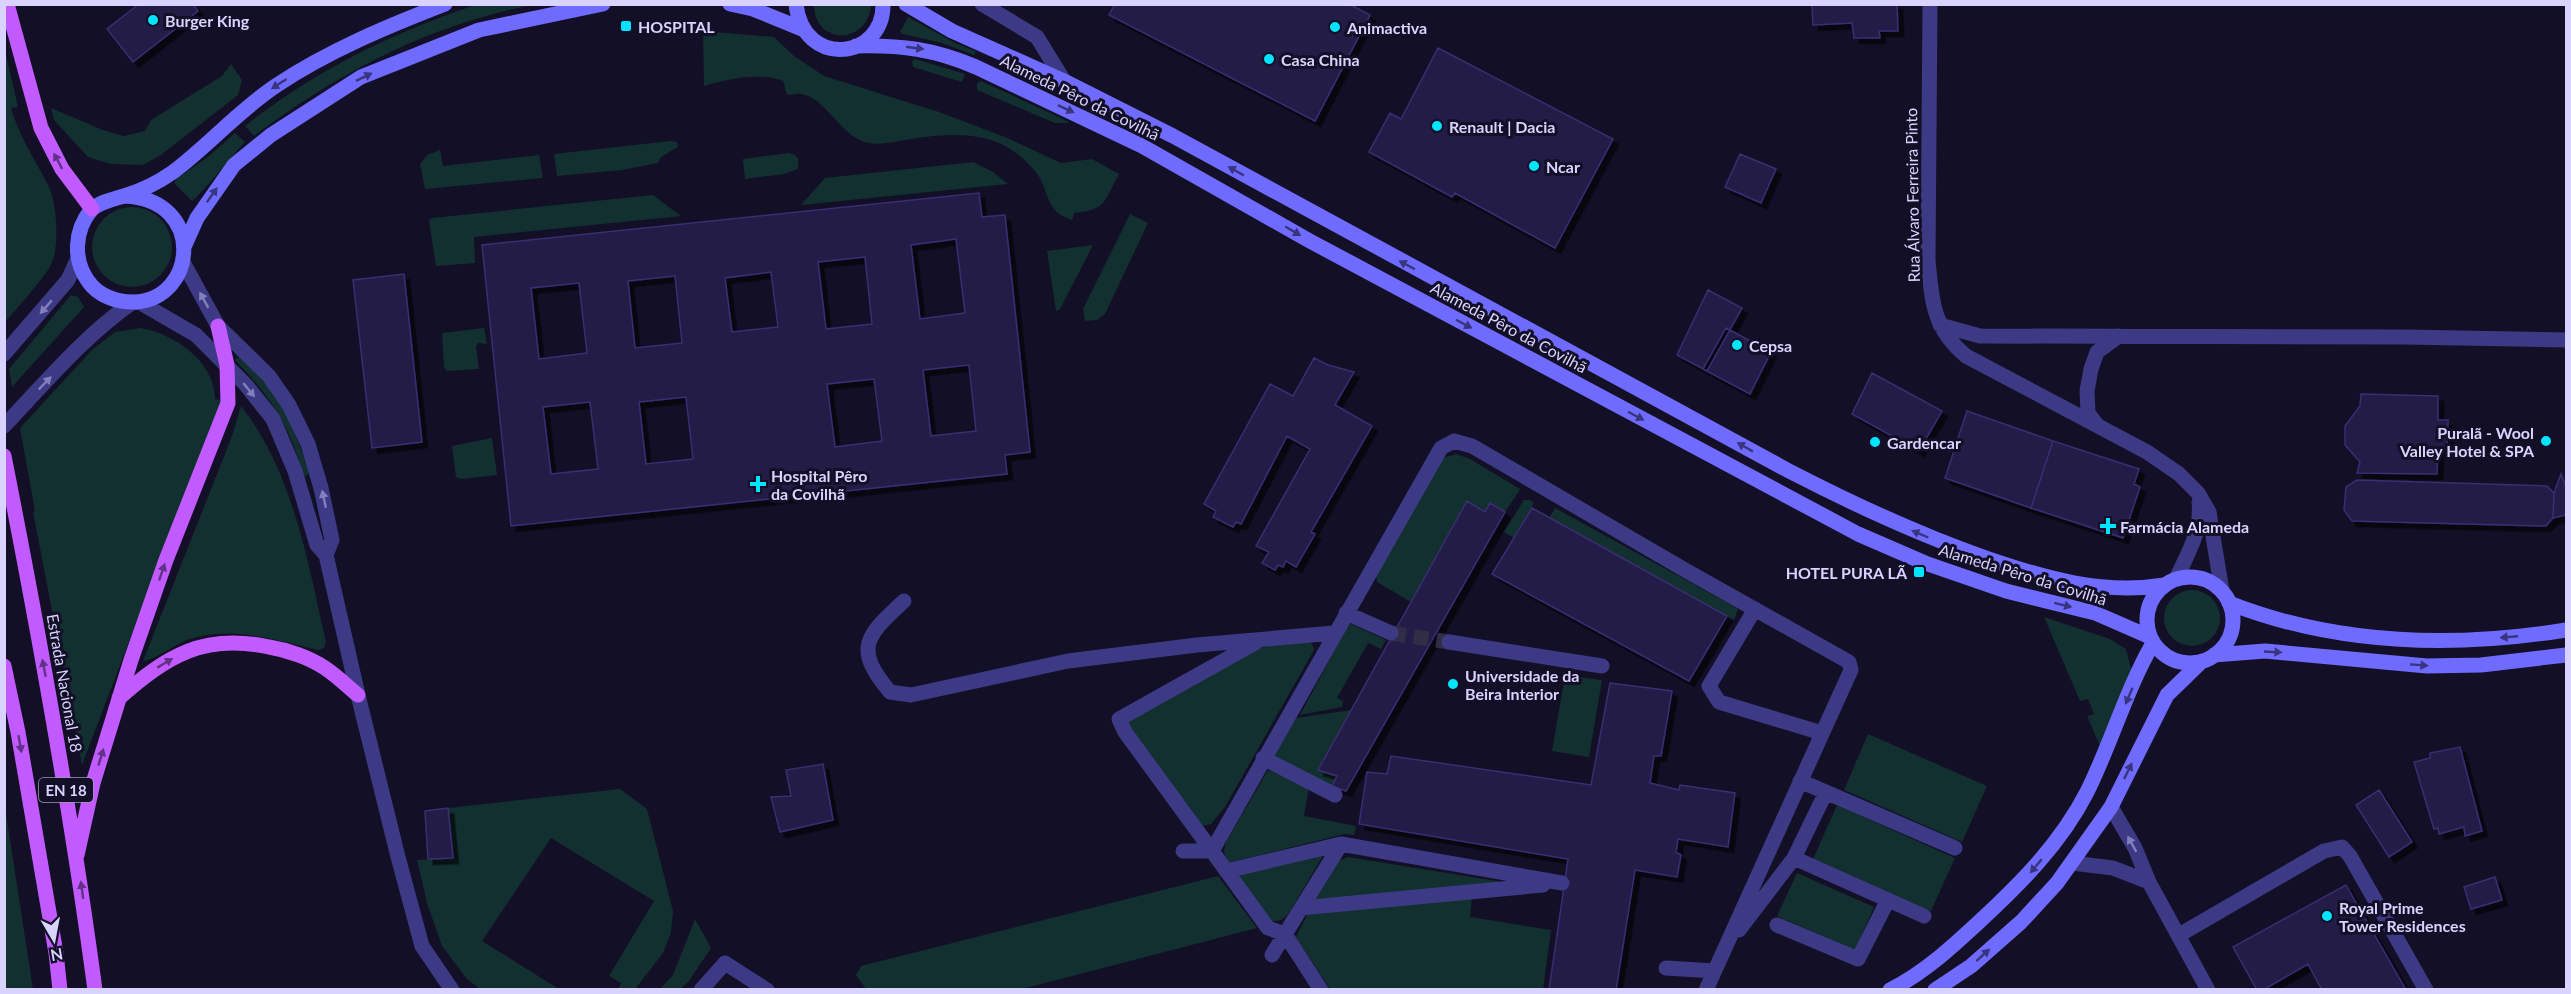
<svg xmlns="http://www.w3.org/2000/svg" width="2571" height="994" viewBox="0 0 2571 994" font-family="Lato,sans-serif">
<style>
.green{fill:#12302f}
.building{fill:#241b47;stroke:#3b2d73;stroke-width:1.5;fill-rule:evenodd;filter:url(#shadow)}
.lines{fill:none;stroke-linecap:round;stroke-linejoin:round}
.street-tunnel{stroke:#312d47;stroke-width:15;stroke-dasharray:15 8;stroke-linecap:butt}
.street{stroke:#3d3a85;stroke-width:15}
.secondary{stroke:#6f6bff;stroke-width:15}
.primary{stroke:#c25bff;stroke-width:15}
.oneway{fill:#38347d}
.oneway2{fill:#623188}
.oneway3{fill:#837fbc}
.poi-dot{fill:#00e5ff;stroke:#130f26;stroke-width:2}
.labels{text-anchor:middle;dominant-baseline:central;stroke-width:6;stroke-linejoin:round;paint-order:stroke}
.shield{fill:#130f26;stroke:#9e99be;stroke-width:1.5}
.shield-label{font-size:15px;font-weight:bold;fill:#d9d4ff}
.poi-label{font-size:16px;font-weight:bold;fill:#d9d4ff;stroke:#130f26;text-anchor:start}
.street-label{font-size:16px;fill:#d9d4ff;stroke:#130f26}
</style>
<defs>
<filter id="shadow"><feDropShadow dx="5.5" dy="5.5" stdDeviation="0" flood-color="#0009"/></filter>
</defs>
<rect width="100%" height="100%" fill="#130f26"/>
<path class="green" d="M814 4H871V6C866 47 813 44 814 4Z
M475 5H532C428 25 338 73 254 136L245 126C314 71 392 33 475 5Z
M908 17 957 44 976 51 974 55 942 43 903 34 900 32Z
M703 31 774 37 794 56 824 76 939 112 1005 137 1061 163 1092 159 1119 174C1104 200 1108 210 1074 213L1072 220C1045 211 1051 196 1038 175 1030 164 1019 154 1007 147 976 129 933 135 899 141 886 143 875 146 862 141 839 132 824 97 801 94 797 93 791 95 787 95L783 81C760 72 727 79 704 86Z
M5 50 18 107 11 108C20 138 33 156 47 183 57 200 59 242 53 260 48 275 16 309 5 322Z
M915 59 965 74 962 82 913 67 912 61Z
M231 64 242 80 238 95 161 155 143 165 111 164 88 157 54 120 51 108 103 130 124 136 145 131 151 120 222 76Z
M981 81 1061 118 1070 123H1055L977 90V83Z
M235 133 245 142C236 151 198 198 192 201L175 184V180L209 156Z
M671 141 677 142 678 147 661 157 658 163 622 170 557 176 554 154Z
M440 150 443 166 539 155 543 178 425 189 420 164 427 155Z
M788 153 795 155 798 159V169L784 174 745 179 743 159Z
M973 162 993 172 1008 184 801 205 825 178Z
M653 195 681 216 474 237 475 263 436 266 429 221 432 218Z
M92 247a40 40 0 1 1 80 0a40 40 0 1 1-80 0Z
M1130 214 1148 223 1105 314 1097 320 1085 321 1083 309Z
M1093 245 1060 309 1056 311 1047 251Z
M71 295 78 297 84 307 12 387 9 369Z
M141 328C175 334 215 362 215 399L221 400 82 765 33 512 35 511 20 428 92 350 115 332Z
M484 328 487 344 478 343 476 347 479 369 447 371 444 367 442 333Z
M238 357C272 374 299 439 309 473L305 477 303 473C289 425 270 396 235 360Z
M241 406C293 471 308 563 326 642L324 648 319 650C276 641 237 626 193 638 177 642 156 660 143 661L232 436Z
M492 438 497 475 461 479 456 477 452 446Z
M1456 454 1470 459 1520 489 1519 491 1505 512 1490 503 1485 512 1467 501 1411 602 1377 582 1376 575 1442 458Z
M1524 500H1530L1534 503 1514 538 1504 532Z
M1555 508 1735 607 1738 609 1734 620 1549 518Z
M2164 618a28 28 0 1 1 56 0a28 28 0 1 1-56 0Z
M2044 617 2110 639 2126 649 2132 672 2104 755 2087 716 2094 714 2088 699 2080 701Z
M1351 624 1386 640 1381 649 1368 643 1337 698 1343 701 1342 707 1300 715 1347 627Z
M1307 641 1312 644 1314 650 1225 807 1211 824 1203 826 1130 732 1128 719 1261 647Z
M1565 675 1602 680 1589 757 1552 751Z
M1351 710 1318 769 1337 776 1332 786 1276 757 1275 754 1296 718Z
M1868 734 1987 786 1962 842 1844 790Z
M1268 770 1309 787 1304 816 1356 826 1354 835 1345 834 1227 863 1224 851 1226 842Z
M620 789 647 809 673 911 671 932 663 953 635 989H618L621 983 609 976 654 901 551 838 482 941 559 989H480L467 979 442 946 427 903 417 860 452 858 448 808Z
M1837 805 1955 858 1931 911 1813 859Z
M5 807 33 989H5Z
M1327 849 1290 911C1284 920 1280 922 1269 921L1230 872Z
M1348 857 1497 881V884L1315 900 1338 861Z
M1797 873 1874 907 1855 950 1777 916Z
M1218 876 1257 928 1022 989H866L856 975 861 966Z
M1472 898 1470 917 1551 930 1543 990 1330 989 1296 937 1307 915Z
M695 919 711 948 689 981 680 989H660L673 975Z"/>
<path class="building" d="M139 4H193L198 11 133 62 107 29Z
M1115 4H1349L1370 15 1315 121 1109 15Z
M1812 4H1897L1898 31H1879L1880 38H1854L1852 23 1813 25Z
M1438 48 1613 139 1555 248 1455 193 1452 197 1369 152 1390 113 1401 119Z
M1740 154 1776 169 1761 203 1725 187Z
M979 193 982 217 1005 215 1030 452 1005 455 1007 474 511 526 482 245ZM956 239 965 313 920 319 911 245ZM865 257 872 324 826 329 818 262ZM771 272 778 327 732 332 725 278ZM675 276 682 343 635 348 628 281ZM579 283 587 353 539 359 531 288ZM969 365 976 431 931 436 923 370ZM874 379 882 441 835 447 827 384ZM686 397 693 459 646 464 639 402ZM590 402 598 469 551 474 543 407Z
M404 274 422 442 372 448 353 280Z
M1708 290 1742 308 1707 371 1677 355Z
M1726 328 1771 352 1750 394 1703 369Z
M1314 358 1328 365 1354 372 1335 405 1372 426 1311 532 1315 534 1296 567 1286 561 1283 567 1278 565 1275 570 1262 563 1269 552 1256 546 1310 449 1287 436 1241 524 1236 522 1233 527 1213 517 1216 511 1204 504 1270 384 1293 396Z
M1872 373 1942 411 1919 451 1852 414Z
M2361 394 2438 396V420H2448L2447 448 2438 450 2437 474 2357 473 2360 462 2345 445V426L2360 406Z
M1967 411 2053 441 2031 508 1945 478Z
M2053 441 2139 469 2134 484 2140 487 2123 538 2031 508Z
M2561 474 2566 487V515L2553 518 2554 493Z
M2357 480 2547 486 2554 493 2553 518 2546 526 2352 521 2344 510 2346 487Z
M1467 501 1485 512 1490 503 1505 512 1346 791 1332 786 1337 776 1318 770Z
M1532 508 1727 616 1689 681 1492 574Z
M1610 683 1672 691 1661 756H1654L1650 783 1679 790 1680 785 1735 793 1728 847 1678 839 1676 852 1681 855 1677 877 1635 870 1616 990H1549L1568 859 1359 824 1367 772 1387 774 1391 756 1591 785Z
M2460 747 2482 831 2465 836 2464 827 2439 834 2438 828 2434 829 2414 762 2430 758V753Z
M823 764 833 820 780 832 771 797 791 796 786 770Z
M2379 790 2412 842 2389 857 2356 805Z
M448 808 453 858 428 859 425 811Z
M2495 877 2502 900 2471 909 2464 887Z
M2346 885 2406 990H2322L2308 964 2263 990H2257L2233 947Z"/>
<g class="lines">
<path class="street-tunnel" d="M1391 633 1449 642"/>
<path class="street" d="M982 4 1037 37 1064 81
M1930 4 1928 260C1932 300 1932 328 1966 356L2147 452 2179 474 2198 493 2209 512 2222 591
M183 262 218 326 269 376 289 405 308 444 321 488 332 540 326 555
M139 302 196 335 246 385 273 419 295 471 317 545 326 555 358 695 398 857 422 946 452 990
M1940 325 1980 336 2405 337 2566 340
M4 354 68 280 78 258
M4 426C45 383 84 336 133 302
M2098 426 2088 413 2087 391 2091 369 2097 352 2119 336
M2176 579C2188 553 2202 531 2199 502
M904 601C866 636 853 648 890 692L911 695 1068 661 1197 645 1334 633
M1755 609 1709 686 1719 702 1822 733
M1346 613 1391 633
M1449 642 1602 666
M1263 758 1335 795
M1800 781 1955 848
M1826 792 1794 858 1924 916
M2111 807 2135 848 2149 882 2208 990
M1183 851H1212L1125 732 1119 719 1255 643
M2072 863 2113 868 2149 882
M1226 871 1341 844 1562 883
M1301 908 1543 885
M1777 925 1858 959 1888 900
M1739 930 1794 858
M2179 935 2324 851 2342 847 2350 856 2426 990
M1272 955 1341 844
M1666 968 1714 971
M701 990 725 963 767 990
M1321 990 1285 934 1268 928 1212 851 1441 448 1454 441 1472 446 1685 570 1849 662 1851 670 1706 990"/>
<path class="secondary" d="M730 4 753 9 802 29
M796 4C803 69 884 60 883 4
M906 4 952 31 1064 81 1173 136 1789 471C1853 504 1917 534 1986 558 2044 578 2102 595 2165 585
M856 46C902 45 934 49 976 67L1142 146 1308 240 1858 534 1925 563 2006 591 2095 613 2150 637
M125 196C206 200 197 298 136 302 118 303 98 296 88 281 73 260 74 231 91 210 99 202 114 199 124 196 140 191 159 182 173 172 209 145 239 110 277 85 328 51 388 26 445 4
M184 247 197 218 234 165 271 135 361 77 479 30 603 4
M2147 620a43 43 0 1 1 86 0a43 43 0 1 1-86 0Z
M2229 603C2336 645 2454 648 2566 630
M2214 655 2265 651 2427 666 2481 665 2566 655
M1890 990C1924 973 1952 947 1980 921 2021 883 2061 843 2087 792 2111 744 2126 690 2153 643
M1935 990 1971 966 2021 922 2057 883 2111 807 2167 695 2201 662"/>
<path class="primary" d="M7 4 41 128 62 169 92 209
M4 456C39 633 71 810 95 990
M4 666 18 732 56 953 60 990
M119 698C167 656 203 633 269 647 288 650 310 658 325 668 337 676 347 686 358 695
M77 855 93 783 131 660 166 560 228 403 227 365 218 326"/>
</g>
<defs><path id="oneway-solid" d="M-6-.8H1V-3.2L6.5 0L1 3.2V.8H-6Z" transform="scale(1.5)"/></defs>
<g class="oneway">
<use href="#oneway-solid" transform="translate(915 48) rotate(8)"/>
<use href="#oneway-solid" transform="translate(364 77) rotate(-26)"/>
<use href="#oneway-solid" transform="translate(279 84) rotate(147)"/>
<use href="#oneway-solid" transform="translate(1066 109) rotate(25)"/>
<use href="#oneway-solid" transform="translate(1236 171) rotate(-151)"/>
<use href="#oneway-solid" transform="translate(212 195) rotate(-55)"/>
<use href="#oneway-solid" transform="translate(1293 231) rotate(30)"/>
<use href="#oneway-solid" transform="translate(1407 265) rotate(-152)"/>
<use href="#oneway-solid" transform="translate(1464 324) rotate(28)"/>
<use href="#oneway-solid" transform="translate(1636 416) rotate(28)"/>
<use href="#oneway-solid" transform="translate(1745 447) rotate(-151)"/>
<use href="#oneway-solid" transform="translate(1920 534) rotate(-157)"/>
<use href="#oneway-solid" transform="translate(2063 605) rotate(14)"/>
<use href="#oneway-solid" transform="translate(2509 637) rotate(175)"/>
<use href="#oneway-solid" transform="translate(2273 652) rotate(3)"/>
<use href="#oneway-solid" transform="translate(2419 665) rotate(4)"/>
<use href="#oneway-solid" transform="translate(2129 696) rotate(113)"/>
<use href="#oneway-solid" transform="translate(2128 771) rotate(-64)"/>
<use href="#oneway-solid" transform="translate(2036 866) rotate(130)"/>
<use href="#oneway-solid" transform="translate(1983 955) rotate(-42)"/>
</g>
<g class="oneway2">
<use href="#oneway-solid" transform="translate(58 161) rotate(-118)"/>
<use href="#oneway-solid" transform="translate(162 572) rotate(-71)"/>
<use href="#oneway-solid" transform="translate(165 663) rotate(-31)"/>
<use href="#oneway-solid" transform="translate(44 668) rotate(-101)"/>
<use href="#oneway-solid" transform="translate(20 744) rotate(80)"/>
<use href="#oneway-solid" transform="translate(101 757) rotate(-73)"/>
<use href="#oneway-solid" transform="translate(82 890) rotate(-98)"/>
</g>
<g class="oneway3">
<use href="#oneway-solid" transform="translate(204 300) rotate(-119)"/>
<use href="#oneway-solid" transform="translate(46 307) rotate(131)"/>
<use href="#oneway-solid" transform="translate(45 383) rotate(-46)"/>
<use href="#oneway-solid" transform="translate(249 390) rotate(51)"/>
<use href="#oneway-solid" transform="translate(324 499) rotate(-102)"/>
<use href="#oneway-solid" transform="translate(2132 844) rotate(-119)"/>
</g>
<g class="poi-dot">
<circle cx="153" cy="20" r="6"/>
<rect x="620" y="20" width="12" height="12" rx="3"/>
<circle cx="1335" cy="27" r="6"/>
<circle cx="1269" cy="59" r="6"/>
<circle cx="1437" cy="126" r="6"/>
<circle cx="1534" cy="166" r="6"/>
<circle cx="1737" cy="345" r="6"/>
<circle cx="2546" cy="441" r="6"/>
<circle cx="1875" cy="442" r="6"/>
<path d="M755 475h6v6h6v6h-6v6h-6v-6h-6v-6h6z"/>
<path d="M2105 517h6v6h6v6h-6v6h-6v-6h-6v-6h6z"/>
<rect x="1913" y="566" width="12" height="12" rx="3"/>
<circle cx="1453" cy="684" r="6"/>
<circle cx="2327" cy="916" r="6"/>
</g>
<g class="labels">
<rect class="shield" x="39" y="778" width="54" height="24" rx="4.5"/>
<g class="shield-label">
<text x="66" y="790">EN 18</text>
</g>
<g class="poi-label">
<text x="165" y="20">Burger King</text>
<text x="638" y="26">HOSPITAL</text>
<text x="1347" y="27">Animactiva</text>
<text x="1281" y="59">Casa China</text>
<text x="1449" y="126">Renault | Dacia</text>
<text x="1546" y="166">Ncar</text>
<text x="1749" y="345">Cepsa</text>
<text x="2534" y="432" text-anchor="end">Puralã - Wool<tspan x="2534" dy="18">Valley Hotel &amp; SPA</tspan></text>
<text x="1887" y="442">Gardencar</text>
<text x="771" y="475">Hospital Pêro<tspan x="771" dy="18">da Covilhã</tspan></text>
<text x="2120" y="526">Farmácia Alameda</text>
<text x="1907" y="572" text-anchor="end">HOTEL PURA LÃ</text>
<text x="1465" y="675">Universidade da<tspan x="1465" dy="18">Beira Interior</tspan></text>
<text x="2339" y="907">Royal Prime<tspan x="2339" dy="18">Tower Residences</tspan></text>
</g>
<g class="street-label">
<text transform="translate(1080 97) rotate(26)">Alameda Pêro da Covilhã</text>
<text transform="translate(1912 195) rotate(-91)">Rua Álvaro Ferreira Pinto</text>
<text transform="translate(1509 327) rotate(28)">Alameda Pêro da Covilhã</text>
<text transform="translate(2023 574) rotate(17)">Alameda Pêro da Covilhã</text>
<text transform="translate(65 683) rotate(80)">Estrada Nacional 18</text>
</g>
</g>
<rect width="2571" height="994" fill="none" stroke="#d9d4ff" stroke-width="12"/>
<g transform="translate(54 940) rotate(170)" stroke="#130f26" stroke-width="4.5" paint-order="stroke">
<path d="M0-4.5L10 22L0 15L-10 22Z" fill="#d9d4ff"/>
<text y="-9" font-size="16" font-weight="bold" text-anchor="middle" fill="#d9d4ff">N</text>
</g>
</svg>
